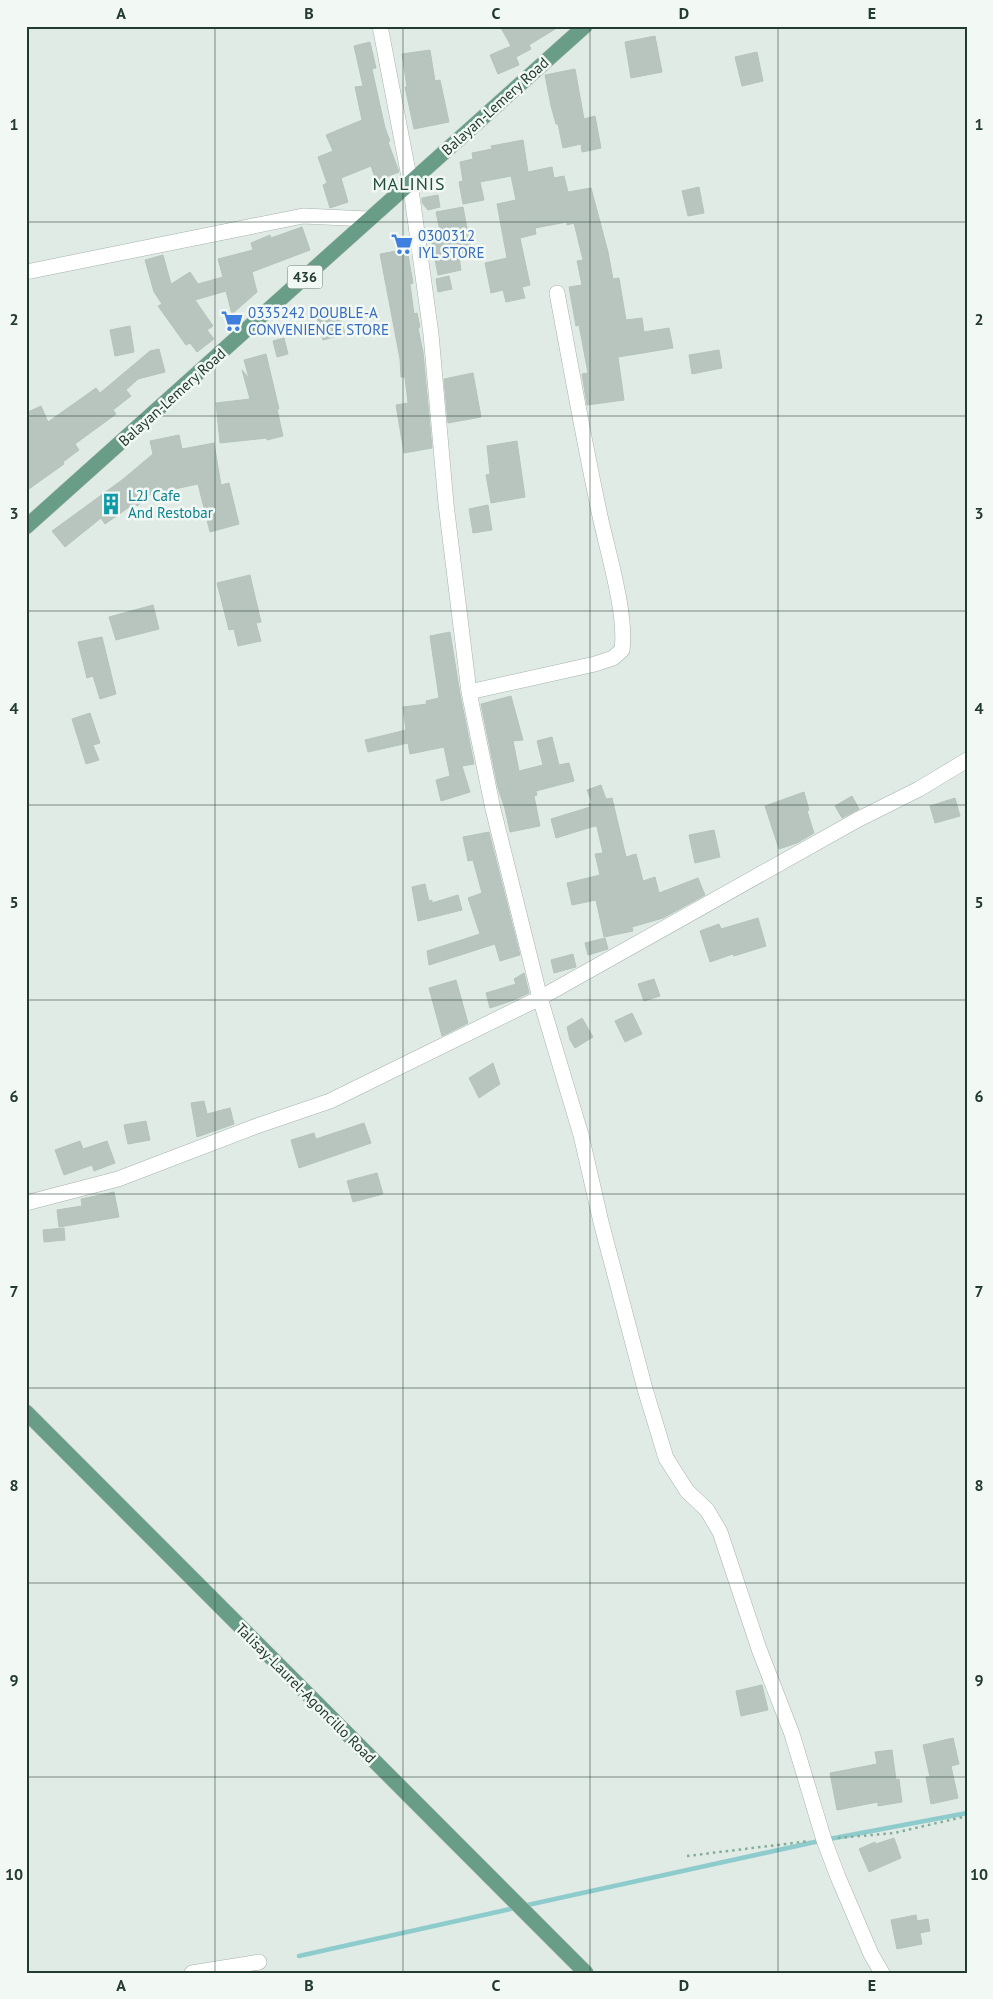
<svg xmlns="http://www.w3.org/2000/svg" width="993" height="1999" viewBox="0 0 993 1999" font-family="'PT Sans',sans-serif">
<style>
.lines{fill:none;stroke-linecap:round;stroke-linejoin:round}
.stream{stroke:#8dcbcc;stroke-width:4.5}
.building{fill:#b7c5be;stroke:#b4c4bb}
.minor-casing{stroke:#a4b2ab;stroke-width:16}
.major-casing{stroke:#c1c8c5;stroke-width:16}
.path{stroke:#84ac9a;stroke-width:2.5;stroke-dasharray:2.5 4;stroke-linecap:butt}
.minor{stroke:#fff;stroke-width:15}
.major{stroke:#699d88;stroke-width:15}
.grid{fill:none;stroke:#233a31;stroke-width:1;stroke-opacity:0.55}
.labels{text-anchor:middle;dominant-baseline:central;stroke-width:5;stroke-linejoin:round;paint-order:stroke}
.shield{fill:#f2f8f4;stroke:#61736c;stroke-width:1}
.shield-label{font-size:14px;font-weight:bold;fill:#233a31}
.street-label{font-size:15px;fill:#233a31;stroke:#f2f8f4}
.shop-label{font-size:15px;fill:#366cbe;stroke:#f2f8f4;text-anchor:start}
.culture-label{font-size:15px;fill:#0d838f;stroke:#f2f8f4;text-anchor:start}
.quarter-label{font-size:18px;letter-spacing:1px;fill:#204b3a;stroke:#f2f8f4}
.neatline{fill:none;stroke:#233a31;stroke-width:2}
.grid-label{font-size:16px;text-anchor:middle;font-weight:bold;fill:#233a31}
</style>
<rect width="100%" height="100%" fill="#e1ebe5"/>
<g class="lines">
<path class="stream" d="M523 1906 824 1840 967 1813
M299 1956 515 1908"/>
</g>
<path class="building" d="M500 26H560L529 45 531 49 516 57 519 65 498 74 490 55 511 46Z
M655 36 662 72 631 78 625 42Z
M370 42 376 68 372 69 385 128 390 141 388 142 399 172 376 181 371 166 341 178 348 202 330 208 323 185 327 183 318 157 333 151 326 135 362 120 355 87 363 86 354 46Z
M430 50 435 81 440 80 449 122 414 129 405 87H407L402 54Z
M757 52 763 81 742 86 735 57Z
M575 69 584 119 595 116 601 148 582 152 581 144 563 148 558 124H556L551 106 545 75Z
M523 140 528 172 552 167 554 178 564 176 568 192 591 188 608 252 613 279 619 278 626 320 642 318 644 332 669 328 673 348 618 357 624 400 587 405 582 374 588 373 579 325 576 326 569 287 582 285 577 261 583 260 574 223 567 225V222L535 228 536 234 520 238 530 285 522 287 525 298 506 302 503 290 491 293 485 263 507 258 497 204 516 200 511 176 480 182 484 200 463 204 459 182 463 181 460 162 473 159 472 153 492 149 491 146Z
M699 187 704 213 688 216 682 191Z
M438 195 440 207 428 210 422 203V198Z
M463 207 472 254 459 257 461 270 438 275 431 238 441 236 436 212Z
M302 227 310 250 252 272 257 292 232 314 226 291 195 300 213 326 207 330 214 339 197 352 190 343 186 345 158 306 162 304 154 292 145 260 163 255 171 284 190 272 198 284 223 277 218 259 253 250 251 243 270 235 271 238Z
M407 249 413 283 410 284 414 314 417 313 420 327 418 328 423 352 432 448 404 453 396 405 408 403 405 377H401L400 359 380 254Z
M449 276 452 289 438 292 436 279Z
M338 308 345 334 323 340 316 314Z
M130 326 134 352 115 356 110 330Z
M284 338 288 354 277 357 273 341Z
M159 349 165 372 138 379 126 390 131 396 113 410 116 414 75 444 79 450 63 462 64 464 26 491V413L41 406 48 422 96 388 100 393 150 351Z
M719 350 722 368 692 374 689 355Z
M266 354 279 409H277L283 436 267 440V438L220 443 216 403 250 399 242 370 249 378 244 360Z
M473 373 481 417 448 423 444 379Z
M179 435 182 449 214 443 221 485 229 483 239 524 210 532 198 484 151 494 137 506 135 503 105 524 101 518 65 547 52 531 122 480 153 454 150 441Z
M517 441 525 497 491 503 486 475 490 474 487 446Z
M488 505 492 530 473 533 469 509Z
M250 575 261 622 256 623 261 641 238 646 234 629 229 630 217 583Z
M153 605 159 629 116 640 109 617Z
M450 632 460 694 474 764 462 766 470 792 441 801 436 780 450 776 444 747 410 754 408 743 368 752 365 740 406 730 403 707 427 704 426 701 439 698 430 636Z
M102 637 116 694 100 699 93 676 87 678 78 642Z
M511 696 523 740 513 741 519 771 543 765 537 741 552 737 559 765 569 763 574 781 536 791 537 795 534 796 540 826 510 832 505 809 498 788 481 704Z
M90 713 100 743 93 745 99 760 86 764 72 719Z
M601 785 606 799 612 798 626 857 636 854 643 881 655 877 659 893 698 878 705 895 663 918 632 927 633 931 604 937 596 900 572 905 567 883 600 875 595 854 603 853 597 827 595 826 556 838 551 819 590 807 589 804 592 803 587 790Z
M804 792 809 810 807 811 814 833 797 843 779 849 765 806Z
M852 796 859 809 842 818 835 806Z
M955 798 960 816 935 823 930 806Z
M714 830 720 857 695 863 689 835Z
M489 832 520 955 500 961 495 944 429 965 427 951 480 934 468 898 482 893 473 860 468 861 463 837Z
M425 884 429 901 432 900V903L458 895 462 910 418 921 412 887Z
M758 918 766 946 734 956 733 954 710 962 700 931 719 924 721 929Z
M605 938 608 949 588 955 585 943Z
M573 954 576 967 554 973 551 960Z
M524 973 529 993 514 1000 490 1008 486 993 516 984 514 979Z
M654 979 660 996 644 1001 638 984Z
M456 980 468 1023 442 1036 429 988Z
M632 1013 642 1034 625 1042 615 1021Z
M582 1018 593 1037 575 1048 570 1040 567 1027Z
M493 1063 500 1084 479 1098 469 1078Z
M204 1101 207 1114 230 1108 234 1124 197 1137 191 1103Z
M146 1121 150 1140 128 1144 124 1125Z
M364 1123 371 1143 299 1168 291 1140 314 1133 316 1139Z
M80 1141 83 1149 107 1141 115 1163 94 1171 92 1165 64 1175 55 1150Z
M377 1173 383 1194 353 1202 347 1181Z
M114 1192 119 1217 59 1227 57 1210 82 1206 81 1199Z
M64 1228 65 1240 44 1242 43 1230Z
M762 1685 768 1710 741 1716 736 1691Z
M953 1738 959 1764 951 1766 958 1798 931 1804 926 1777H930L923 1745Z
M892 1750 896 1780 899 1779 902 1802 878 1806V1802L837 1810 830 1773 877 1764 875 1752Z
M894 1838 901 1858 869 1872 859 1849 875 1842 876 1844Z
M916 1915 917 1921 928 1919 930 1931 920 1933 922 1944 897 1949 891 1920Z"/>
<g class="lines">
<g class="minor-casing">
<path id="minor" d="M380 26 410 182 431 334 446 504 469 692 493 809 540 998 581 1135 601 1222 645 1389 666 1458 687 1491 707 1510 720 1532 759 1649 792 1734 824 1840 838 1877 871 1954 882 1973
M26 272 303 216 369 219
M469 692 595 664 613 658 622 650C627 615 608 553 600 516 584 442 571 367 557 293
M26 1203 118 1179 254 1127 330 1101 540 998 857 820 919 789 967 760
M192 1973 259 1962"/>
</g>
<g class="major-casing">
<path id="major" d="M26 527 585 26
M26 1412 586 1973"/>
</g>
<path class="path" d="M838 1838 894 1833 967 1816
M687 1856 810 1841"/>
<use href="#minor" class="minor"/>
<use href="#major" class="major"/>
</g>
<path class="grid" d="M215 26V1973M403 26V1973M590 26V1973M778 26V1973M26 222H967M26 416H967M26 611H967M26 805H967M26 1000H967M26 1194H967M26 1388H967M26 1583H967M26 1777H967"/>
<defs>
<g id="supermarket-bare" transform="scale(1.725)"><path d="M-6-5.5h2.5l.6 2H6L4.5 2H-2.5L-4.4-4H-6ZM-1.5 3.2a1.3 1.3 0 1 0 .1 0ZM3 3.2a1.3 1.3 0 1 0 .1 0Z" fill="#3f7fe0" stroke="#f2f8f4" stroke-width="2.5" paint-order="stroke"/></g>
<g id="building-bare" transform="scale(1.725)"><path d="M-4-6H4V6H1V3H-1V6H-4ZM-2.5-4.3h1.7v1.8h-1.7ZM.8-4.3h1.7v1.8H.8ZM-2.5-1h1.7V.8h-1.7ZM.8-1h1.7V.8H.8Z" fill="#0f9aa8" stroke="#f2f8f4" stroke-width="2.5" paint-order="stroke"/></g>
</defs>
<g fill-rule="evenodd">
<use href="#supermarket-bare" x="402" y="244"/>
<use href="#supermarket-bare" x="232" y="321"/>
<use href="#building-bare" x="111" y="504"/>
</g>
<g class="labels">
<rect class="shield" x="287.5" y="265.5" width="35" height="23" rx="4"/>
<g class="shield-label">
<text x="305" y="277">436</text>
</g>
<g class="street-label">
<text transform="translate(495 106) rotate(-42)">Balayan-Lemery Road</text>
<text transform="translate(172 397) rotate(-42)">Balayan-Lemery Road</text>
<text transform="translate(306 1693) rotate(45)">Talisay-Laurel-Agoncillo Road</text>
</g>
<g class="shop-label">
<text x="418" y="235">0300312<tspan x="418" dy="17">IYL STORE</tspan></text>
<text x="248" y="312">0335242 DOUBLE-A<tspan x="248" dy="17">CONVENIENCE STORE</tspan></text>
</g>
<g class="culture-label">
<text x="128" y="495">L2J Cafe<tspan x="128" dy="17">And Restobar</tspan></text>
</g>
<g class="quarter-label">
<text x="409" y="183">MALINIS</text>
</g>
</g>
<rect width="993" height="1999" fill="none" stroke="#f2f8f4" stroke-width="55"/>
<rect x="28" y="28" width="938" height="1944" class="neatline"/>
<g class="grid-label">
<text x="121" y="19">A</text>
<text x="309" y="19">B</text>
<text x="496" y="19">C</text>
<text x="684" y="19">D</text>
<text x="872" y="19">E</text>
<text x="14" y="130">1</text>
<text x="979" y="130">1</text>
<text x="14" y="325">2</text>
<text x="979" y="325">2</text>
<text x="14" y="519">3</text>
<text x="979" y="519">3</text>
<text x="14" y="714">4</text>
<text x="979" y="714">4</text>
<text x="14" y="908">5</text>
<text x="979" y="908">5</text>
<text x="14" y="1102">6</text>
<text x="979" y="1102">6</text>
<text x="14" y="1297">7</text>
<text x="979" y="1297">7</text>
<text x="14" y="1491">8</text>
<text x="979" y="1491">8</text>
<text x="14" y="1686">9</text>
<text x="979" y="1686">9</text>
<text x="14" y="1880">10</text>
<text x="979" y="1880">10</text>
<text x="121" y="1991">A</text>
<text x="309" y="1991">B</text>
<text x="496" y="1991">C</text>
<text x="684" y="1991">D</text>
<text x="872" y="1991">E</text>
</g>
</svg>
